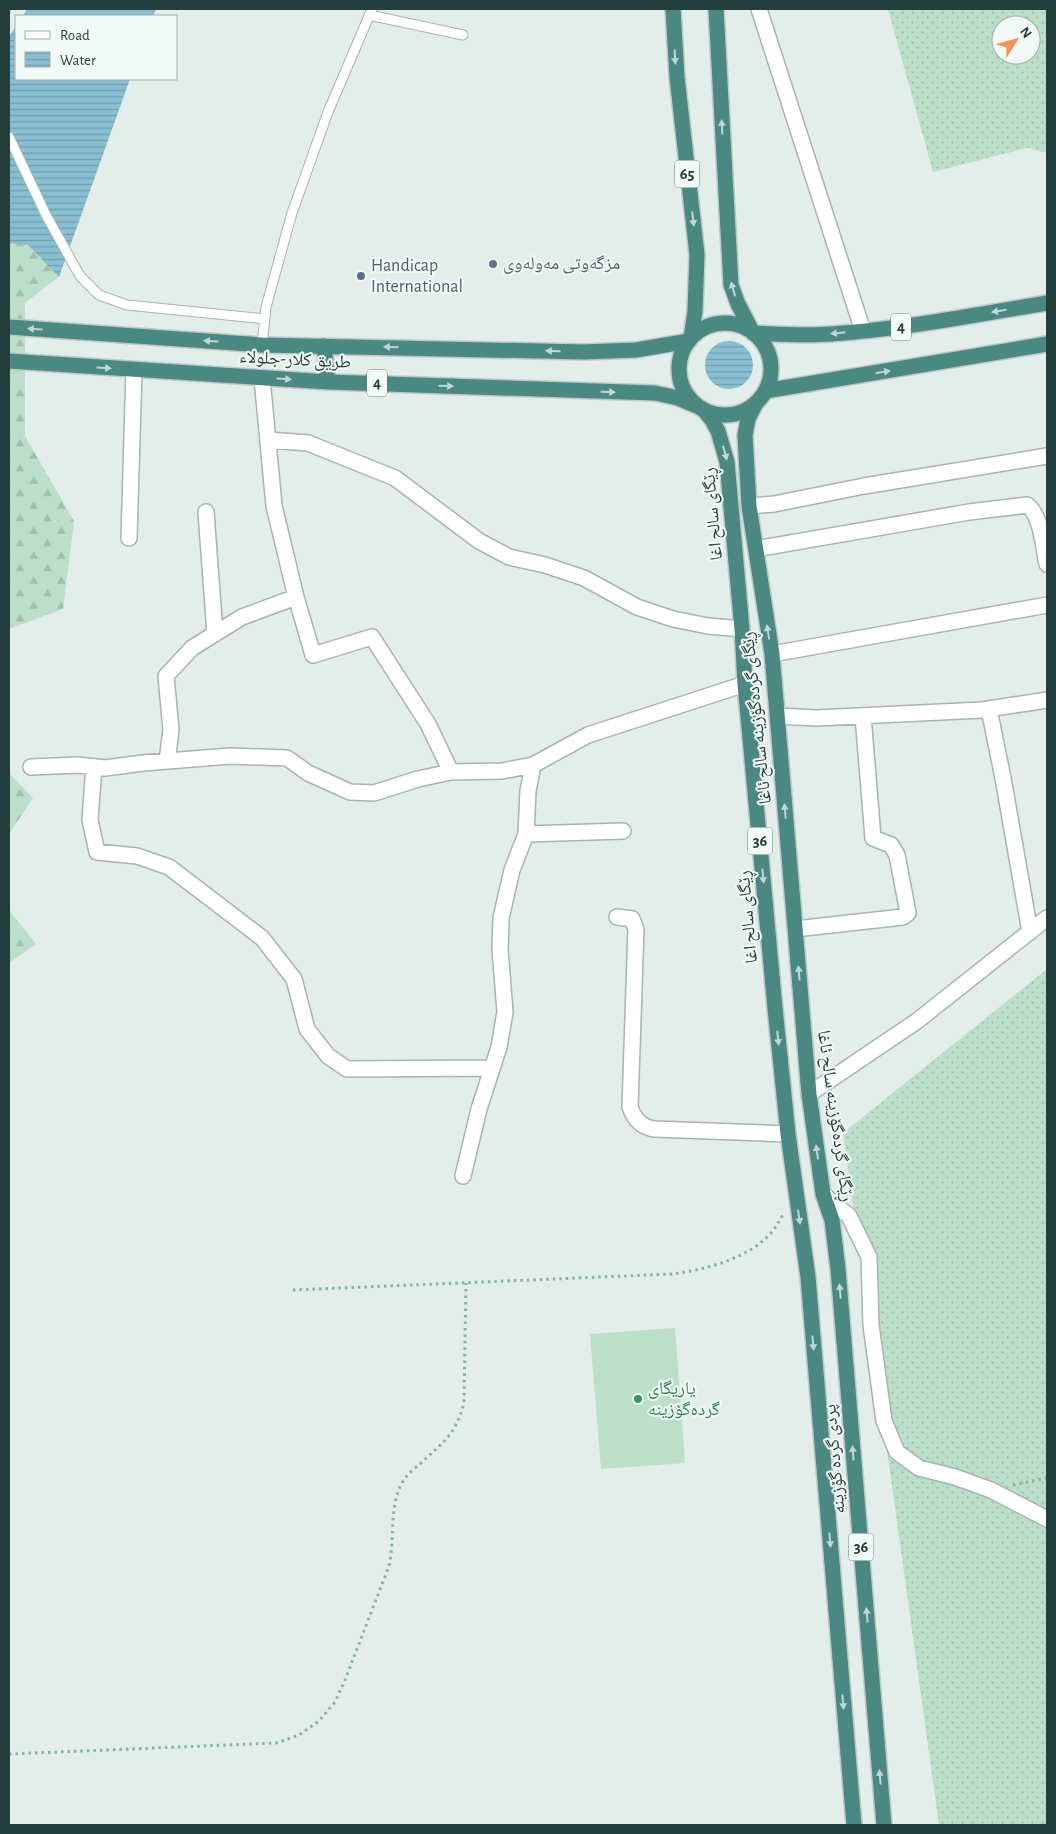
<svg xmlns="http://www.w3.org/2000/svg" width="1056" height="1834" viewBox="0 0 1056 1834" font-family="'Alegreya Sans','Noto Naskh Arabic',sans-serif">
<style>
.grass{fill:url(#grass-dots);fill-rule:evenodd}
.forest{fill:url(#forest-firs)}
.garden{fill:#bbdfc9}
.water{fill:url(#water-rules)}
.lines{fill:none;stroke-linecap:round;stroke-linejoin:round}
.service-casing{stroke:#a5b5b2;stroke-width:11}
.minor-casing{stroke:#a5b5b2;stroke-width:18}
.trunk-casing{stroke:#c1c9c8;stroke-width:18}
.path{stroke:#82b2a9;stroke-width:3;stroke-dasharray:2.5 4;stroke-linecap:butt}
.service{stroke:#fff;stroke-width:9}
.minor{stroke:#fff;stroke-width:15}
.trunk{stroke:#4a8882;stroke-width:15}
.oneway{fill:#c0d7d4}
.worship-dot{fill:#6b7280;stroke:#f3f9f7;stroke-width:2}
.service-dot{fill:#5c6f8a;stroke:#f3f9f7;stroke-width:2}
.leisure-dot{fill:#2e9e5b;stroke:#f3f9f7;stroke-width:2}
.labels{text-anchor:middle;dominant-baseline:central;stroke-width:4;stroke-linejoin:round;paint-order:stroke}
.shield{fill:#f3f9f7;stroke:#617773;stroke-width:1}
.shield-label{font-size:16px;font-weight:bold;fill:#223f3b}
.worship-label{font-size:18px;fill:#5b616d;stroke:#f3f9f7;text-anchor:start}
.service-label{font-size:18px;fill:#4e5e75;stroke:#f3f9f7;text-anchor:start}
.street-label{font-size:18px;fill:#223f3b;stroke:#f3f9f7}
.leisure-label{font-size:18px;fill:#27864d;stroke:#f3f9f7;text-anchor:start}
</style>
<defs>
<pattern id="grass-dots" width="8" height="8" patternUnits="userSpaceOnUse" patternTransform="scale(1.25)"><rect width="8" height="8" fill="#bbdfc9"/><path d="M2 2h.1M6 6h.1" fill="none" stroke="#a0c0ae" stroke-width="1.8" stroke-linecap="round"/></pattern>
<pattern id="forest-firs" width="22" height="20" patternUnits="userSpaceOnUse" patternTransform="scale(1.25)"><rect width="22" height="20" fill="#bbdfc9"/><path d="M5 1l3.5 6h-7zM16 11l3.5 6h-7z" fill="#a0c0ae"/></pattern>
<pattern id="water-rules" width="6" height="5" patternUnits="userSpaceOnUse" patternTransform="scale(1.25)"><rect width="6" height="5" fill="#89bfd3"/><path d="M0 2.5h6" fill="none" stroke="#709dac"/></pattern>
</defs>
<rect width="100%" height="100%" fill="#e3edea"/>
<path class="grass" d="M888 9H1047V153L1027 148 933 172ZM1001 25H1031V55H1001Z
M1047 969V1825H939L843 1133Z"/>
<path class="forest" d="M9 241 25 243 61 275 25 303V436L74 521 63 609 9 629Z
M9 773 33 798 9 834Z
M9 910 36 944 9 963Z"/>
<path class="garden" d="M675 1328 685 1463 601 1469 590 1334Z"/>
<path class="water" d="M27 9H156L153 16H23Z
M16 26V79H130L59 277 28 245 9 243V37Z
M705 365a24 24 0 1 1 48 0a24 24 0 1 1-48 0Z"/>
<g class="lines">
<g class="service-casing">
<path id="service" d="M369 15 463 35
M9 137 46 215 80 276 99 295 127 305 265 319
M262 345 266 307 292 213 328 112 372 9"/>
</g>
<g class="minor-casing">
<path id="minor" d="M759 9 863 331
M262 378 274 506 296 597 313 655 372 637 428 724 451 772
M269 440 308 443 395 478 479 541 509 557 545 565 584 578 637 607 673 619 708 626 742 629
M749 506 774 504 864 486 1047 456
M206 512 215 634
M129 538 134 370
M756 549 969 512 1027 505C1042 516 1043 547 1047 564
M772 654 1047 605
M989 709 1003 778 1030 932
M777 716 817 718 982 710 1047 700
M167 761 171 730 166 676 192 648 242 617 296 597
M31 767 78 765 105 768 143 763 230 756 287 758 308 773 350 792 374 793 418 779 451 772 502 771 533 765 588 735 745 684
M94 767 90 820 97 852 137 856 169 867 262 938 294 979 307 1029 328 1056 347 1069 492 1068
M526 834 623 831
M617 917 632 919 636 929 630 1107C634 1119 641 1127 654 1129L788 1134
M795 929 903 917 908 913 897 855 891 845 873 838 863 716
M809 1094 917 1021 1047 918
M463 1176 479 1109 499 1047 505 1012 500 949 501 918 512 870 526 834 528 791 533 765
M823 1194 849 1216 869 1257 871 1325 884 1421 897 1452 919 1468 955 1477 991 1490 1047 1519"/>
</g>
<g class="trunk-casing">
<path id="trunk" d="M673 9 677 77 697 255 695 311 691 338
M716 9 731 285 738 304 753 333
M679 369a46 46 0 1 1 92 0a46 46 0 1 1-92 0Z
M9 327 262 345 583 352 636 350 689 341
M754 333C779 334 805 336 831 334 903 329 975 315 1047 303
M324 346 328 382
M9 361 328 382 655 393 678 398 697 406
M765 391 1047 344
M756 403 748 419 745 435 749 506 772 654 809 1094 823 1194 832 1220 838 1269 884 1825
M704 410 712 420 718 431 727 462 742 629 745 684 775 1008 788 1134 808 1277 854 1825"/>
</g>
<path class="path" d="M293 1290 672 1274C704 1270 748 1259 771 1233 776 1227 780 1220 784 1213
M1013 1485 1047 1478
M9 1754 276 1743 299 1735 319 1721 335 1702 345 1680 389 1566C395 1540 389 1505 402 1483 406 1475 414 1469 420 1464 444 1441 455 1436 464 1403L466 1283"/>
<use href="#service" class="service"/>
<use href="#minor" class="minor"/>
<use href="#trunk" class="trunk"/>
</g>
<defs><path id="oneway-solid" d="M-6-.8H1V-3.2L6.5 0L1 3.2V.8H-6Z" transform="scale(1.25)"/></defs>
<g class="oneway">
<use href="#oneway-solid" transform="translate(675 57) rotate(87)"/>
<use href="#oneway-solid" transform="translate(722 127) rotate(-93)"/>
<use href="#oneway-solid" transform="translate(693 219) rotate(83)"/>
<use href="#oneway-solid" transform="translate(733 289) rotate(-106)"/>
<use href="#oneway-solid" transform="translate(999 311) rotate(171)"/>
<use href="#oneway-solid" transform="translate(35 329) rotate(-176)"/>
<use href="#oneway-solid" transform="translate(838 333) rotate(174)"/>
<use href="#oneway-solid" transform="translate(211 341) rotate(-176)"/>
<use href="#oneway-solid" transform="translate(391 347) rotate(-179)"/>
<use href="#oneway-solid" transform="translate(553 351) rotate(-179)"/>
<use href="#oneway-solid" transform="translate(104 368) rotate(4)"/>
<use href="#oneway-solid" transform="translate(883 372) rotate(-9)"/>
<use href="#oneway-solid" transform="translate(284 379) rotate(3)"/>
<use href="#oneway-solid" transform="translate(446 386) rotate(2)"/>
<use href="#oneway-solid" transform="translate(608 392) rotate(2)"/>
<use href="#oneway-solid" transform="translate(725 453) rotate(75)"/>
<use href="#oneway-solid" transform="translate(768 632) rotate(-99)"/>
<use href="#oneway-solid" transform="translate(785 811) rotate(-95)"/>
<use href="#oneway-solid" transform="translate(763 876) rotate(85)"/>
<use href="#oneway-solid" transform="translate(799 973) rotate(-95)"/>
<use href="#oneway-solid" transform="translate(778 1038) rotate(84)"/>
<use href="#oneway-solid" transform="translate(817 1152) rotate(-98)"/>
<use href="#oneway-solid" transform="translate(799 1217) rotate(82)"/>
<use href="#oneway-solid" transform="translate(840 1291) rotate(-95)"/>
<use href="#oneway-solid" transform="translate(813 1343) rotate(85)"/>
<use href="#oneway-solid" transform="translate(853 1453) rotate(-95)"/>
<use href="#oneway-solid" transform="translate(830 1540) rotate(85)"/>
<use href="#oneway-solid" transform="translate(867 1615) rotate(-95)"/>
<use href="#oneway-solid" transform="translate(843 1702) rotate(85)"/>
<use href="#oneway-solid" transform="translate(880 1777) rotate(-95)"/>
</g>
<circle class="worship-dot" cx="493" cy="264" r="5"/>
<circle class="service-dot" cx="361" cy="276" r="5"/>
<circle class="leisure-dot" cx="638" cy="1399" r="5"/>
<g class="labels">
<g class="shield">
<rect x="674.5" y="160.5" width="25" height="27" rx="4"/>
<rect x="891" y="313.5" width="20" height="27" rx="4"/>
<rect x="367" y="369.5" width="20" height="27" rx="4"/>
<rect x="747.5" y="827.5" width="25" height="27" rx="4"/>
<rect x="848.5" y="1533.5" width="25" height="27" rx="4"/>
</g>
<g class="shield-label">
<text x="687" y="174">65</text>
<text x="901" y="327">4</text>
<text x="377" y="383">4</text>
<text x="760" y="841">36</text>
<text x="861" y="1547">36</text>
</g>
<g class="worship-label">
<text x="503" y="264">مزگەوتی مەولەوی</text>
</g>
<g class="service-label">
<text x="371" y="266">Handicap<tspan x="371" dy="21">International</tspan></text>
</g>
<g class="street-label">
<text transform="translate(295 360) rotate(3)">طريق كلار-جلولاء</text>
<text transform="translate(713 514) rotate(-95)">ڕێگای سالح اغا</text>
<text transform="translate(757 718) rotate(-96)">ڕێگای گردەگۆزینە سالح ئاغا</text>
<text transform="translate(748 917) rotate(-95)">ڕێگای سالح اغا</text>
<text transform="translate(835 1116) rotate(82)">ڕێگای گردەگۆزینە سالح ئاغا</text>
<text transform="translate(835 1459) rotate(-95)">پردی گردە گۆزینە</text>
</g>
<g class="leisure-label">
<text x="648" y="1389">یاریگای<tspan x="648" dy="21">گردەگۆزینە</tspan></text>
</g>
</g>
<rect width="1056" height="1834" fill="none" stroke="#223f3b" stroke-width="20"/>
<rect x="15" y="15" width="162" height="65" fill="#f3f9f7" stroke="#9fafac"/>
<rect x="25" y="31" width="25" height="8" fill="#ffffff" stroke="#9fafac"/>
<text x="60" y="40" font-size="15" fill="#223f3b">Road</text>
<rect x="25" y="52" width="25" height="15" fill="url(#water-rules)" stroke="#9fafac"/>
<text x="60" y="65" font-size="15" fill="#223f3b">Water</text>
<g transform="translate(1016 40) rotate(53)"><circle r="24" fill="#f3f9f7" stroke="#9fafac"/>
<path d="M0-4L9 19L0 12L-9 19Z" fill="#f69258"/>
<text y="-8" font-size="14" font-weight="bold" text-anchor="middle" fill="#223f3b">N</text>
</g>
</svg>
